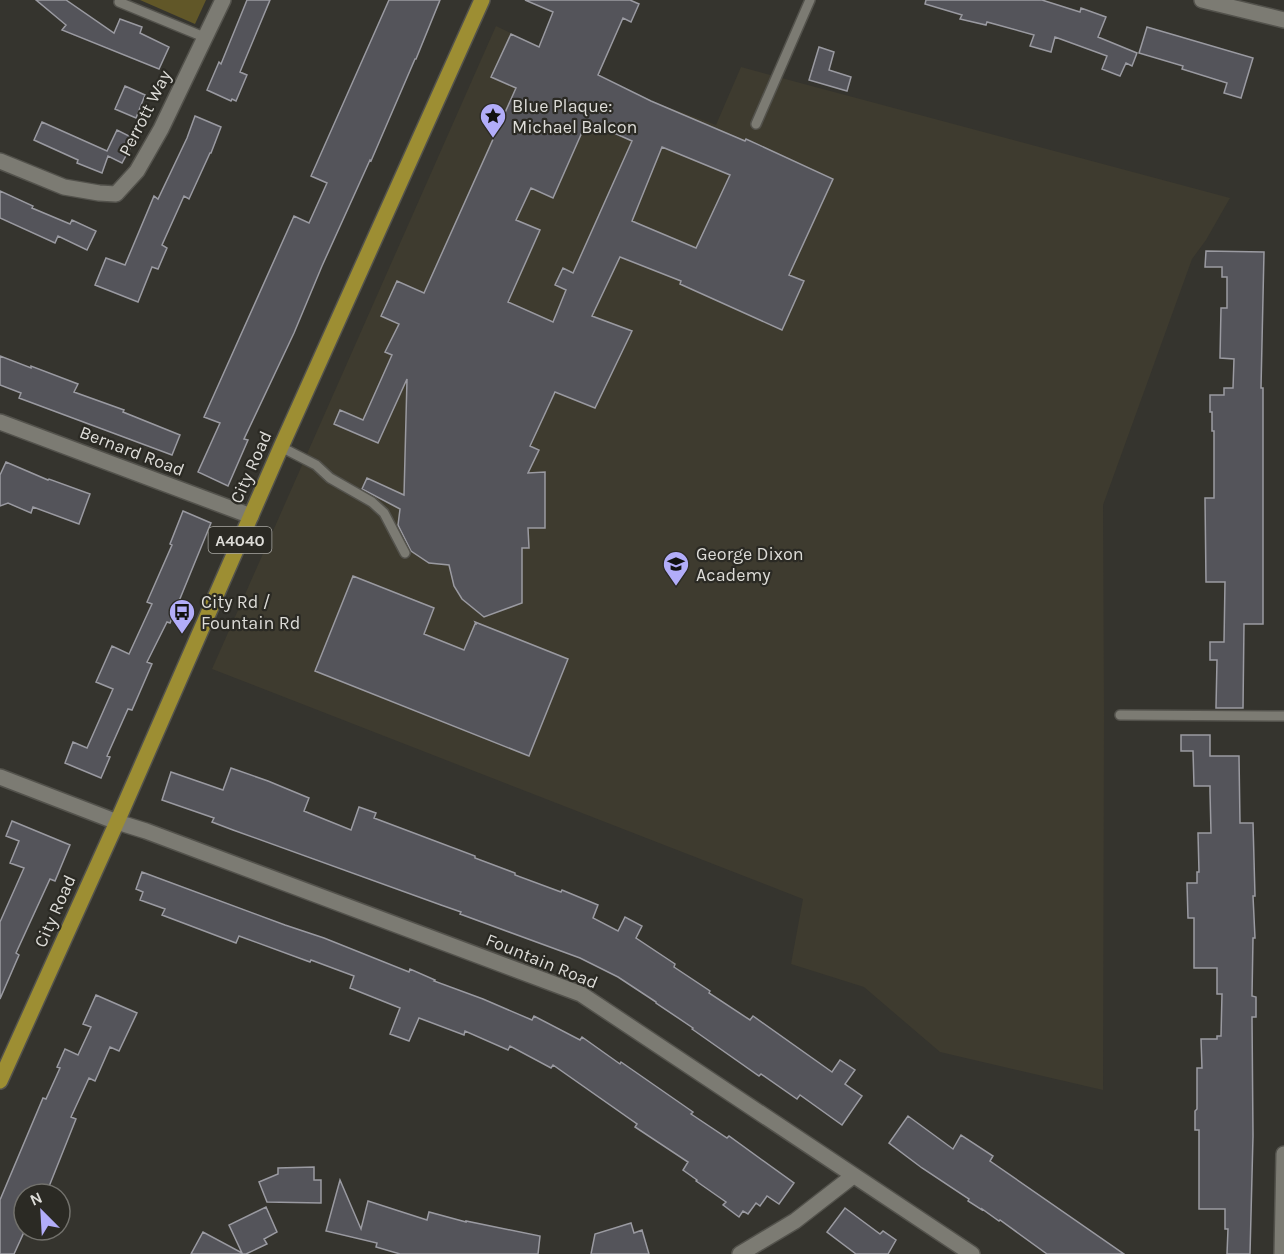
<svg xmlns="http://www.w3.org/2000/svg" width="1284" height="1254" viewBox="0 0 1284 1254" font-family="Karla,sans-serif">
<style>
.built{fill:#3e3b2f}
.green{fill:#615728}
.building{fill:#54545a;stroke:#9a9aa1;stroke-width:1.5;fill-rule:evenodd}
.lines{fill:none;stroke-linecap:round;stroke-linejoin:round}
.service-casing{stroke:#53524c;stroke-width:12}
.minor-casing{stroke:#53524c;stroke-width:18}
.secondary-casing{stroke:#53524c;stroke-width:18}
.primary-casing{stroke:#53524c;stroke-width:18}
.service{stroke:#7c7b73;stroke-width:9}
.minor{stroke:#7c7b73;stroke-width:15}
.secondary{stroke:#7c7b73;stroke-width:15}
.primary{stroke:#9d8e33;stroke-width:15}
.labels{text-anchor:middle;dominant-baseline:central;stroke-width:4.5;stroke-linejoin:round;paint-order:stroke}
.shield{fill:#2b2a24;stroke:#a8a7a2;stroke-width:1.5}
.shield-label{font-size:16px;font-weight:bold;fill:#dddcd8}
.poi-label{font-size:18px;fill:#dddcd8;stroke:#2b2a24;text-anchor:start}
.street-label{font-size:18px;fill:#dddcd8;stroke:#2b2a24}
</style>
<rect width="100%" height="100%" fill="#35342e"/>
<path class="built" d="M496 26 651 101 716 125 741 67 1230 198 1206 240 1192 259 1103 505 1104 715 1103 1090 940 1052 864 987 791 964 803 899 212 669Z"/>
<path class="green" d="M140 0H206L195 24Z"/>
<path class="building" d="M36 0H66L114 33 120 19 142 27 140 33 169 47 159 69 62 30 66 25Z
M247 0H270L240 72 247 75 236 101 232 99 231 101 207 90 219 62 221 64Z
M389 0H440L416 59H415L371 161 370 160 322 266 294 333 244 439 248 440 228 486 198 472 220 423 204 417 294 216 309 223 327 183 311 176Z
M525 0H630L639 4 631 22 623 18 598 75 651 101 745 141 746 139 833 179 789 275 804 281 782 330 680 284 681 281 620 257 592 316 632 331 595 408 555 392 530 446 539 450 528 473 545 472V528H528L529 548H522V603L484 617 462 599 454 586 449 565 429 563 411 551 398 525 400 509 362 489 367 478 404 495 407 379 378 443 334 424 340 410 363 420 392 355 385 352 399 324 381 316 397 281 424 293 516 88 491 77 511 34 539 47 553 12ZM587 121 632 141 573 273 563 268 555 285 566 290 553 322 508 302 540 230 516 220 531 188 553 198ZM662 147 730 175 696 248 632 221Z
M926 0H1042L1080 12 1081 8 1106 17 1098 37 1137 53 1132 66 1126 63 1120 76 1102 69 1107 56 1055 37 1051 52 1030 46 1034 35 987 22 986 25 960 19 962 15 925 4Z
M1147 27 1253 58 1241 98 1224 93 1227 83 1182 69 1183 66 1139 53Z
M819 47 834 52 829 70 851 77 847 91 809 80Z
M125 86 145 95 136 118 115 109Z
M195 116 221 127 211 153H210L189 199 184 196 162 245 167 248 158 269 152 267 138 302 95 285 106 258 125 265 154 196 158 199 187 138Z
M42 122 107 151 117 130 135 139 122 163 108 156 102 173 77 163 78 160 34 140Z
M0 191 33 206 32 208 70 224 72 220 96 231 87 250 58 236 55 243 0 218Z
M1206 251 1264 252 1261 388H1263V624H1244L1243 708H1216L1217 660H1210V642H1224L1225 582H1206L1205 498H1214V431H1212V412H1210V395H1224V388H1233L1234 359 1220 358 1221 308H1227V277H1222V267H1205Z
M0 356 31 368V366L78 384 74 392 124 410 123 412 180 435 172 455 19 398 21 393 0 385Z
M6 462 48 480 49 479 90 494 79 524 33 507 31 513 8 503 0 506V475Z
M183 511 211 523 170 623 167 622 147 662 152 664 132 710 128 709 107 756 110 757 101 778 65 763 73 742 87 748 113 689 96 682 112 646 129 654 152 604 147 602 172 545 170 544Z
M353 576 434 608 424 634 464 650 475 624H476L475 622 568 659 529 756 315 671Z
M1181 735H1210V756H1239L1240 823H1253L1255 896H1253L1255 938H1253L1252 996 1256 997V1017H1252L1253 1136 1250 1254H1227L1228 1229H1225V1209H1199V1130H1195V1111L1197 1109V1068H1202L1201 1039H1217V1036H1221L1222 994H1217V968H1194V918H1188L1187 883H1197V872H1199L1198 833H1211L1210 792V786H1194L1193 751H1181Z
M231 768 268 781 309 798 304 811 351 830 359 807 376 813 374 818 475 856V858L515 873V875L561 892 562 890 598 905 593 918 618 931 625 917 642 926 636 938 675 964 674 967 710 991 709 993 750 1020 753 1016 832 1072 840 1060 855 1070 845 1084 862 1096 842 1125 800 1095 797 1099 761 1074 759 1076 692 1029 693 1028 656 1003V1002L618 977 580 958 460 914 461 912 441 905 233 830 212 822 214 818 162 800 171 772 223 790Z
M12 821 70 845 55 881 50 879 16 953 19 955 0 999V922L24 868 10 863 19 841 6 836Z
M142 872 285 925 324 938 409 972 410 969 435 980 434 981 483 999 532 1020 534 1016 580 1040 582 1037 620 1064 621 1062 693 1112 691 1114 727 1138 729 1136 794 1183 779 1204 767 1196 760 1206 756 1203 748 1214 743 1211 739 1217 723 1205 726 1202 696 1181 697 1180 683 1170 688 1162 635 1127 637 1124 553 1065 551 1068 510 1046 508 1050 465 1031 464 1035 419 1018 409 1041 390 1034 400 1008 350 988 354 976 311 960 310 962 239 936 236 943 162 915 165 909 140 900 143 892 136 889Z
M96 995 137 1013 119 1051 110 1047 95 1081 89 1078 71 1117 76 1119 46 1194H24V1232L14 1254H0V1200L43 1098 46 1099 60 1068 57 1067 65 1049 78 1055 91 1027 83 1024Z
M908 1116 953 1149 961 1135 993 1156 990 1161 1124 1254H1047L1000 1220 999 1221 982 1209V1210L968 1201 969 1199 922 1168 889 1143Z
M314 1167V1180H321V1203L267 1202 259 1182 278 1174V1168Z
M340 1180 361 1229 368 1201 427 1220 429 1212 466 1222V1221L540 1236 538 1254H400L376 1247 377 1243 326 1231Z
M266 1207 277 1232 264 1239 267 1244 246 1254H191L203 1232 242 1253 229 1225Z
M845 1208 880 1234 883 1231 896 1240 888 1254H856L827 1232Z
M631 1223 634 1233 642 1230 649 1254H591L595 1234Z"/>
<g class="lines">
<g class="service-casing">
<path id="service" d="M119 2 204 37
M756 124 810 0
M281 447 316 465 330 478 372 502 384 513 405 553
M1120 715 1284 716"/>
</g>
<g class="minor-casing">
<path id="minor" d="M0 161 64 187 99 193 116 194 137 171 161 129 223 0
M0 422 251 516
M0 777 117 822 146 831 581 994 972 1254
M740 1254 795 1221 853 1176
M1282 1254 1284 1154"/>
</g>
<g class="secondary-casing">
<path id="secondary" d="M1202 0 1284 20"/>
</g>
<g class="primary-casing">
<path id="primary" d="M0 1081 117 822 281 447 482 0"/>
</g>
<use href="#service" class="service"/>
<use href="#minor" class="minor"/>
<use href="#secondary" class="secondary"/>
<use href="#primary" class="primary"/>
</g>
<defs>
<g id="sight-pin" transform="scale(1.35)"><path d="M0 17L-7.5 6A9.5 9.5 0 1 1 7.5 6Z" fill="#b2adf9" stroke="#2b2a24"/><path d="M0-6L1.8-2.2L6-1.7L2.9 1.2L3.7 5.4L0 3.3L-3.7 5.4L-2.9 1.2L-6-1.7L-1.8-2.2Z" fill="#111"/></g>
<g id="school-pin" transform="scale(1.35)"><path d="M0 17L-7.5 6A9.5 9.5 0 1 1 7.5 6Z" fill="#b2adf9" stroke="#2b2a24"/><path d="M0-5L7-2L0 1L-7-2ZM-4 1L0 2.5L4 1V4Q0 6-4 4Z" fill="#111"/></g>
<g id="bus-pin" transform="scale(1.35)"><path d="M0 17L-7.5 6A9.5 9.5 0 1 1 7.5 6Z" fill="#b2adf9" stroke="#2b2a24"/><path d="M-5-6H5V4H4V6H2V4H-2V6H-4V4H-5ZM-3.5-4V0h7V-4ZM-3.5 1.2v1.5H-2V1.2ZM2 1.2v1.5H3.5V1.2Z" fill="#111"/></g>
</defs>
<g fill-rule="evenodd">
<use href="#sight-pin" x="493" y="116"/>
<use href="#school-pin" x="676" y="564"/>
<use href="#bus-pin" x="182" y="612"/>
</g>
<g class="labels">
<rect class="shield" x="208.5" y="527" width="63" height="26" rx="4.5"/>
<g class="shield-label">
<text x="240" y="540">A4040</text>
</g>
<g class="poi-label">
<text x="512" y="106">Blue Plaque:<tspan x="512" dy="21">Michael Balcon</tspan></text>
<text x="696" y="554">George Dixon<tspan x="696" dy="21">Academy</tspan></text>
<text x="201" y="602">City Rd /<tspan x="201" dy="21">Fountain Rd</tspan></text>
</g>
<g class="street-label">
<text transform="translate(145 113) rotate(-63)">Perrott Way</text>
<text transform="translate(132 451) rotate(21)">Bernard Road</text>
<text transform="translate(251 467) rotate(-66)">City Road</text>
<text transform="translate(55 911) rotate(-66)">City Road</text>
<text transform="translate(542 961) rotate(22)">Fountain Road</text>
</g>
</g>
<g transform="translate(42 1212) rotate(336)"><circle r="28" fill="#2b2a24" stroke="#72716c" stroke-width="1.5"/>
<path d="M0-4.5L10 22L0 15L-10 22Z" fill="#b2adf9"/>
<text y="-9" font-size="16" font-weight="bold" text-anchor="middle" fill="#dddcd8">N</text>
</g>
</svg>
